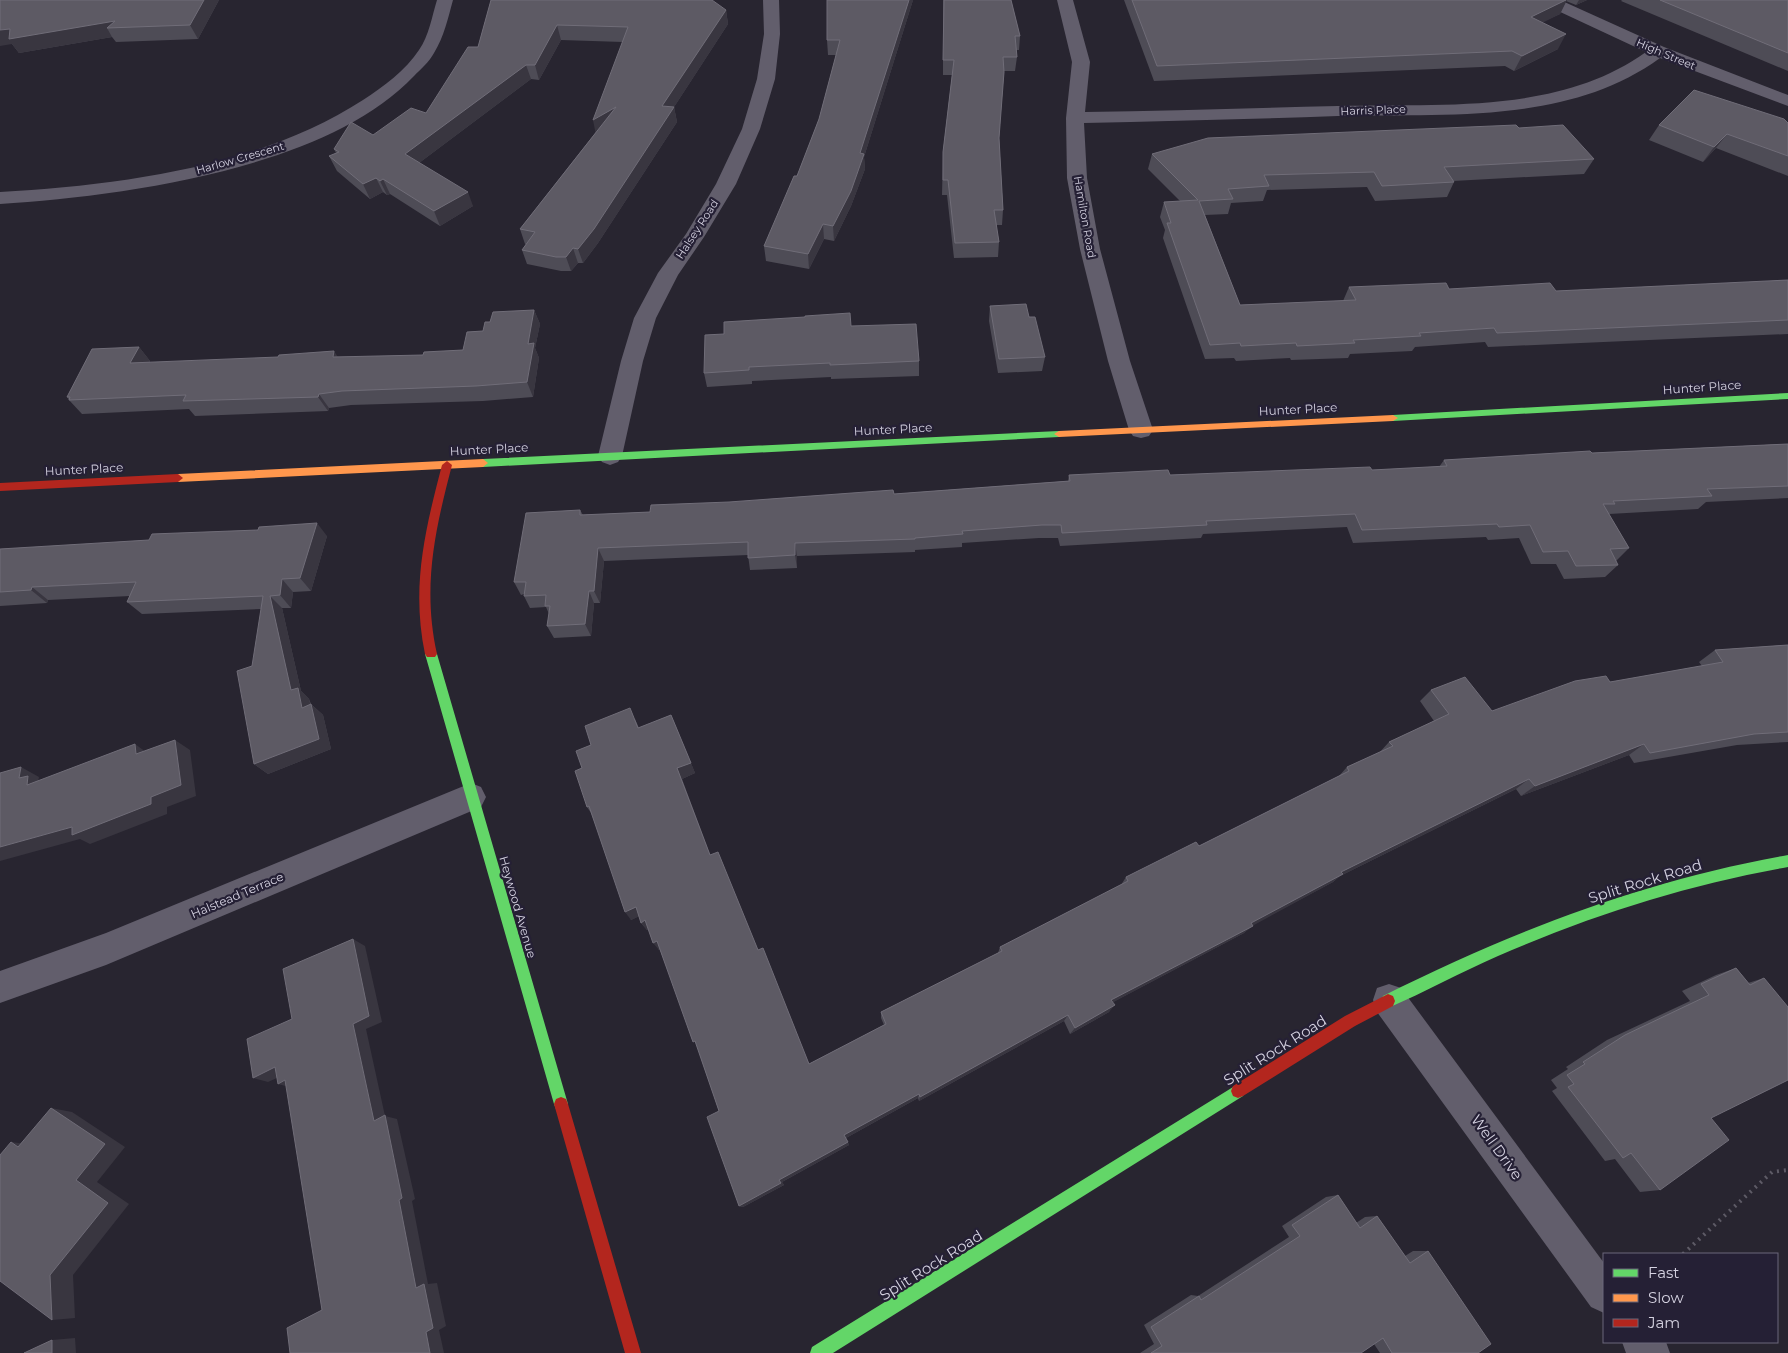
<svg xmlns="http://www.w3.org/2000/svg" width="1788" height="1353" viewBox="0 0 1788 1353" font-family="Montserrat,sans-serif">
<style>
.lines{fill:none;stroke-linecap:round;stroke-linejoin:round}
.path{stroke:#5e5b66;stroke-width:4;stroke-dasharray:2 5;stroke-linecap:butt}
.street{fill:#625e6c;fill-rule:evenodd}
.fast{fill:#63d668;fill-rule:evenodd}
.slow{fill:#ff974d;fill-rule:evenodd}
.jam{fill:#b3261e;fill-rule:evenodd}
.wall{fill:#4e4c56}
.shaded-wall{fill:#393640}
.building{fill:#5d5a64;stroke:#706d78}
.labels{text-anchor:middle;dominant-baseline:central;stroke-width:4.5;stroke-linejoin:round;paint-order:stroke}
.far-street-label{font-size:11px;fill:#d5d2e1;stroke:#252035}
.street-label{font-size:12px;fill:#d5d2e1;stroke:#252035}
.near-street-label{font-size:15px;fill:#d5d2e1;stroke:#252035}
</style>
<rect width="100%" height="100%" fill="#282530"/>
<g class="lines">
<path class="path" d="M1683 1254 1772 1172 1788 1170"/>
<path class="street" d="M437 0H453C448 18 444 37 434 53 429 62 421 69 414 76 326 169 123 196 0 204V192C121 185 259 167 363 100 383 87 406 70 419 50 429 36 432 16 437 0Z
M763 0H779L780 34 775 79 760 129 736 184 704 237 678 275 656 318 643 361 622 456 618 462 610 465 602 462 598 456 621 361 634 318 658 273 686 234 716 184 742 129 757 79 764 34Z
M1057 0H1073L1090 62 1085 112C1169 111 1254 108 1338 106 1441 103 1558 115 1646 52L1541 3 1539 0H1560L1664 47 1788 95V106L1660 58C1568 125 1446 113 1338 116 1253 119 1169 121 1084 123L1087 178 1100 249 1130 361 1153 430 1149 436 1141 438 1133 436 1129 430 1108 361 1080 249 1067 178 1066 118 1072 62Z
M471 783 481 787 486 797 481 807 106 965 0 1003V971L106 933Z
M1389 984 1401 988 1604 1263V1313L1591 1307 1377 1012 1373 1000 1377 988Z
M1622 1342H1666L1670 1353H1626Z"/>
<path class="fast" d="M1788 393V399L1393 421 1388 418 1393 415Z
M1059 431 1064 434 1059 437 483 467 478 463 483 459Z
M431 649 435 651 437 654 568 1104 566 1109 561 1111 556 1109 554 1104 425 654 427 651Z
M1788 855V867C1687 885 1592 915 1498 956 1461 972 1425 992 1388 1008L1383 1006 1381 1001 1383 996C1516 930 1642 881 1788 855Z
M1238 1084 1243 1086 1245 1091 1243 1096 833 1353H810L812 1347Z"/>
<path class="slow" d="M1393 415 1398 418 1393 421 1059 437 1054 434 1059 431Z
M483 459 488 463 483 467 178 482 173 478 178 474Z"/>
<path class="jam" d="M447 461 452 465C435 530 422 587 437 654L435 657H427L425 654C411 587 425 530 442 465Z
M178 474 183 478 178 482 0 491V483Z
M1388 994 1393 996 1395 1001 1393 1006 1355 1026 1243 1096 1238 1098 1233 1096 1231 1091 1233 1086 1345 1016Z
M561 1097 566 1099 568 1104 641 1353H625L554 1104 556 1099Z"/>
</g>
<path class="wall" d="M219 0 198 39 116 42 112 37 19 53 12 44Z
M491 0 726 10 728 24 674 107 677 122 598 243 583 263H578L571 271H561L527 264 522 250 526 244H525L520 229 596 132 623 42 561 40 539 80 531 79 419 163 473 206 440 226 390 194 387 195 383 192 370 199 337 171 329 156 336 153 334 149 373 135 426 113 478 47Z
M913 0 864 157 865 169 851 206 834 241 824 239 809 269 766 261 764 246 797 176 819 119 836 55H828L827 40Z
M943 0H1011L1020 36 1019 50H1016L1017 57 1015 71H1004L999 138 1003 210 1002 225H996L999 242 998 257 954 258 947 195H942L943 152 952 75H943Z
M1124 0H1587L1576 5 1566 1 1560 14 1542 22 1558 49 1514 71 1505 66 1154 81Z
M1622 0H1788V71L1621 1Z
M1788 123V176L1716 148 1703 162 1649 140 1659 125Z
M1519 128 1594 159 1584 174 1453 181 1454 182 1447 197 1375 201 1367 187 1267 190 1263 201 1231 203 1228 214 1205 215 1240 305 1343 301 1349 287 1556 291 1788 280V334L1488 347 1485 342 1415 347 1412 351 1350 354 1348 358 1291 360 1290 358 1236 361 1234 358 1205 359 1163 238 1165 230 1160 217 1164 202 1180 201 1148 169 1152 154Z
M990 306 1029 317 1045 357 1042 371 998 373 989 321Z
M534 310 540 324 535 348 539 358 533 397 483 401 351 405 329 408 328 411 195 416 189 409 82 414 69 400 67 397 139 347 150 361V363L423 355 463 350 483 331 490 322Z
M851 326 919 361V376L831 379V377L752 381V384L707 387 704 373Z
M1788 444V498L1706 502 1698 509 1609 514 1629 548 1616 561 1618 565 1605 577 1564 579 1556 564H1531L1519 538 1488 540 1486 537 1353 543 1347 527 1203 534 1201 538 1060 546 1058 538H1039L962 543V547L915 550V552L797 556V568L750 570 748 555 604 561 600 603H594L591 636 554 638 547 626 549 614 546 607 530 608 524 596V594L521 595 514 582 580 510 583 515 650 512 1068 481 1069 475H1170L1372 470 1439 467 1444 460Z
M327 536 311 591 293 592 291 608H282L301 691 309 699 311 704 323 715 331 749 268 774 254 764 261 609 142 614 127 602 130 596 48 600 47 603 0 606V549Z
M1788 645V742L1737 745 1634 763 1629 755 1521 796 1516 789 1340 876 1333 882 1252 925 1244 933 1113 1002 1109 1012 1070 1034 1064 1021 919 1101 918 1098 846 1138 849 1145 782 1182 784 1185 743 1207 739 1206 719 1111 697 1046 660 950H659L649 929 647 930 641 923 639 916 631 920 591 813 587 807 582 768 591 745 635 719 639 728 671 715 695 773 682 779 710 855 758 950 809 1064 884 1025 881 1018V1012L998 953 1000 947 1121 885 1126 877 1199 846 1339 776 1347 767 1379 753 1389 742 1434 721 1420 701 1431 690 1492 711 1610 682 1702 666 1699 662 1715 650Z
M1736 968 1748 983 1764 978 1711 1118 1660 1190 1640 1192 1615 1159 1605 1161 1552 1091 1557 1088 1551 1080 1568 1069 1566 1067 1607 1040 1690 1001 1682 991 1716 975Z
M1338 1195 1356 1223 1365 1217 1377 1216 1405 1256 1413 1251H1428L1478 1353H1380L1374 1344 1361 1353H1140L1154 1344 1144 1325 1191 1295 1198 1296 1289 1237 1282 1226 1326 1197Z"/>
<path class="shaded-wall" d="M204 0H219L198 39 190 25Z
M909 0H913L864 157 865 169 851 206 834 241 833 226 860 153Z
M1566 0H1567L1560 14 1524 32 1531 17Z
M1579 0H1587L1576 5Z
M726 10 728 24 665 121 662 106Z
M115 21 107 28 112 37 19 53 12 44 0 46V30L10 29Z
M557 25 561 40 539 80 535 65Z
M1566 34 1558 49 1514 71 1522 56Z
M526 65 531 79 411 169 405 154Z
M616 107 596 135 593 120Z
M674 107 677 122 598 243 583 263 578 249Z
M1727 134 1716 148 1703 162 1714 147Z
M376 178 383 192 370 199 363 184Z
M383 179 390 194 387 195 380 181Z
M468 192 473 206 440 226 434 211Z
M823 224 824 239 809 269 808 254Z
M573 248 578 263 571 271 566 257Z
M534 310 540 324 535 348 539 358 533 397 527 382 528 344Z
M139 347 150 361 143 378 130 363Z
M334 351 343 365 333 357Z
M319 394 329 408 328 411 318 397Z
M317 523 327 536 311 591 300 578Z
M795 543 797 556V568L795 555Z
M598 548 604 561 600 603 594 591Z
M282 579 293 592 291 608 280 595Z
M32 587 48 600 47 603 31 590Z
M589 591 594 603 591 636 585 624Z
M270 596 282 608 301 691 309 699 314 719 302 708 291 690Z
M311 704 323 715 331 749 268 774 254 764Z
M175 740 190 750 196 796 167 807V814L90 844 80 839 0 861V847L72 827 151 797Z
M135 744 150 755 136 754Z
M1644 744 1629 755 1521 796 1535 786Z
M691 763 695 773 682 779 714 864 677 768Z
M21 767 39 777 38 782 27 785 19 778Z
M1529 779 1516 789 1340 876 1333 882 1243 931 1251 923 1341 872Z
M636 907 642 915 631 920 625 912Z
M645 920 651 928 647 930 641 923Z
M1253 926 1244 933 1106 1006 1111 1000Z
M353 939 365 946 382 1022 366 1029 385 1116 397 1119 415 1199 412 1201 428 1284 437 1283 446 1326 439 1330 444 1353H430L416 1288 374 1121 353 1024Z
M657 941 662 949 659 950 653 943Z
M1115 1005 1109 1012 1070 1034 1075 1028Z
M1068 1015 1064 1021 919 1101 920 1097Z
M275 1067 290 1072 268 1082 253 1078Z
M285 1080 293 1088 278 1084Z
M919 1094 918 1098 846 1138 844 1135Z
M51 1108 72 1112 125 1147 97 1182 129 1204 73 1275 75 1318 52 1320 50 1275 76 1180Z
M11 1142 34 1145 18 1147Z
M848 1142 849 1145 782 1182 784 1185 743 1207 739 1206 779 1180Z
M75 1338 76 1353H52V1340Z"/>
<path class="building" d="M0 0H204L190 25 107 28 115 21 9 39 10 29 0 30Z
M491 0H712L726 10 662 106 674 107 594 229 578 249 573 248 566 257H556L522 250 535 232 520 229 616 107 593 120 628 27 557 25 535 65H526L405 154 468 192 434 211 383 179 380 181 376 178 363 184 329 156 339 152 334 149 351 122 373 135 411 108 426 113 468 47H478Z
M827 0H909L860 153 864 154 851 191 833 226 823 224 808 254 764 246 794 176H797L819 119 840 40H827Z
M944 0H1011L1020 36H1015L1017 57H1003L1004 72 999 138 1003 210H994L999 242 955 243 948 180H943V152L954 60H943Z
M1132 0H1566L1531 17 1566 34 1522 56 1512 51 1157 66Z
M1660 0H1788V53Z
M1694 90 1784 119 1788 123V156L1727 134 1714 147 1659 125Z
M1516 125 1519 128 1563 125 1594 159 1444 167 1454 182 1382 186 1374 172 1264 175 1269 186 1228 189 1233 199 1199 201 1240 305 1356 300 1349 287 1446 283 1449 289 1550 283 1556 291 1788 280V320L1497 333 1494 328 1419 333 1421 336 1353 340 1355 343 1297 346 1296 343 1241 346 1240 343 1210 345 1167 223H1171L1164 202 1198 200 1152 154 1208 138Z
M1026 304 1029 317H1035L1045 357 999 359 990 306Z
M534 310 528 344 534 343 527 382 476 386 342 391 319 394 318 397 183 401 186 395 69 400 70 397H67L92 349 139 347 130 363 278 357 279 355 334 351 333 357 423 355 424 352 463 350 467 332 483 331 485 322H490L493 312Z
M850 313 851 326 916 324 919 361 830 365V363L749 367V370L704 373 705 335 724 334V322L805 317V316Z
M1788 444V486L1707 489 1712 496 1613 501 1615 504H1603L1629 548 1610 549 1618 565 1576 566 1568 551 1543 552 1530 525 1499 527 1497 524 1362 530 1355 514 1206 521 1207 525 1062 533 1061 525H1042L962 531 963 534 915 538V539L795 543V555L748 558V542L598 548 594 591H589L585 624 547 626 550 606H545L546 595 524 596 526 582H514L526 513 580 510V515L650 512 651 505 729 502 893 490 894 494 1070 481 1069 475 1168 470 1170 475 1370 467 1372 470 1447 466 1444 460 1590 451 1592 453Z
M317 523 300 578 282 579 280 595 270 596 291 690 298 688 302 708 311 704 319 739 254 764 237 671 252 666 263 596 127 602 136 582 32 587 31 590 0 592V549L149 540 152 534 258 530 259 527Z
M1788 645V732L1754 734 1650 753 1644 744 1535 786 1529 779 1341 872 1343 874 1251 923 1253 926 1111 1000 1115 1005 1075 1028 1068 1015 920 1097 919 1094 844 1135 848 1142 779 1180 781 1183 739 1206 707 1117 719 1111 695 1041 693 1042 657 941 653 943 645 920 641 923 636 907 625 912 589 806 587 807 575 771 582 768 576 751 591 745 585 726 630 708 638 728 671 715 691 763 677 768 710 855 718 852 758 950 763 948 809 1064 886 1024 881 1012 1002 951 1000 947 1128 881 1126 877 1196 842 1199 846 1349 771 1347 767 1393 746 1389 742 1449 714 1431 690 1465 677 1492 711 1575 681 1606 676 1610 682 1723 662 1715 650Z
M175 740 181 785 151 797V804L72 835V827L0 847V773L21 767 19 778 28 776 27 785 135 744 136 754Z
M353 939 369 1016 353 1024 374 1121 385 1115 402 1198 399 1200 416 1288 424 1284 433 1328 426 1332 430 1353H290L287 1328 322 1310 285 1080 278 1084 275 1067 253 1078 247 1039 292 1019 283 969Z
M1736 968 1750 985 1764 978 1788 1007V1080L1711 1118 1729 1140 1660 1190 1631 1153 1623 1158 1568 1087 1574 1084 1567 1075 1585 1064 1583 1062 1625 1035 1709 995 1701 984Z
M51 1108 105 1144 76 1180 108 1203 50 1275 52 1320 0 1281V1155L11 1142 18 1147Z
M1338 1195 1360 1228 1377 1216 1410 1263 1428 1251 1491 1344 1478 1353H1392L1383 1338 1361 1353H1151L1162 1346 1151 1327 1199 1296 1201 1300 1300 1236 1292 1225Z
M52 1340V1353H24Z"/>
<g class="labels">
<g class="far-street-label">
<text transform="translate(1666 54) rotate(23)">High Street</text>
<text transform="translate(1373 110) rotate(-2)">Harris Place</text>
<text transform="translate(240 158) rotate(-16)">Harlow Crescent</text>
<text transform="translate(1085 217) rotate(80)">Hamilton Road</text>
<text transform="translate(697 229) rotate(-57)">Halsey Road</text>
</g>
<g class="street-label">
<text transform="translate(1702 387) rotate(-4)">Hunter Place</text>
<text transform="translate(1298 409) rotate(-3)">Hunter Place</text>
<text transform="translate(893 429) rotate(-3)">Hunter Place</text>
<text transform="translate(489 449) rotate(-3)">Hunter Place</text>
<text transform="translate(84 469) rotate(-3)">Hunter Place</text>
<text transform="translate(237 895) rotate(-23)">Halstead Terrace</text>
<text transform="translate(518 907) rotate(74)">Heywood Avenue</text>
</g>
<g class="near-street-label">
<text transform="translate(1645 881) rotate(-17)">Split Rock Road</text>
<text transform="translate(1275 1050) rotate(-32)">Split Rock Road</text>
<text transform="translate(1497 1147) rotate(54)">Well Drive</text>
<text transform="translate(931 1265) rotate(-32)">Split Rock Road</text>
</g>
</g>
<rect x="1603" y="1253" width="175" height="90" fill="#252035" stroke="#6b677a"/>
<rect x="1613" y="1269" width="25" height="8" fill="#63d668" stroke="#6b677a"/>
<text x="1648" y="1278" font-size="15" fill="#d5d2e1">Fast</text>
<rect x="1613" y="1294" width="25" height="8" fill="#ff974d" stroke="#6b677a"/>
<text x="1648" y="1303" font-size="15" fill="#d5d2e1">Slow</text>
<rect x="1613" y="1319" width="25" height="8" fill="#b3261e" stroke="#6b677a"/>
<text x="1648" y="1328" font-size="15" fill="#d5d2e1">Jam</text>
</svg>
